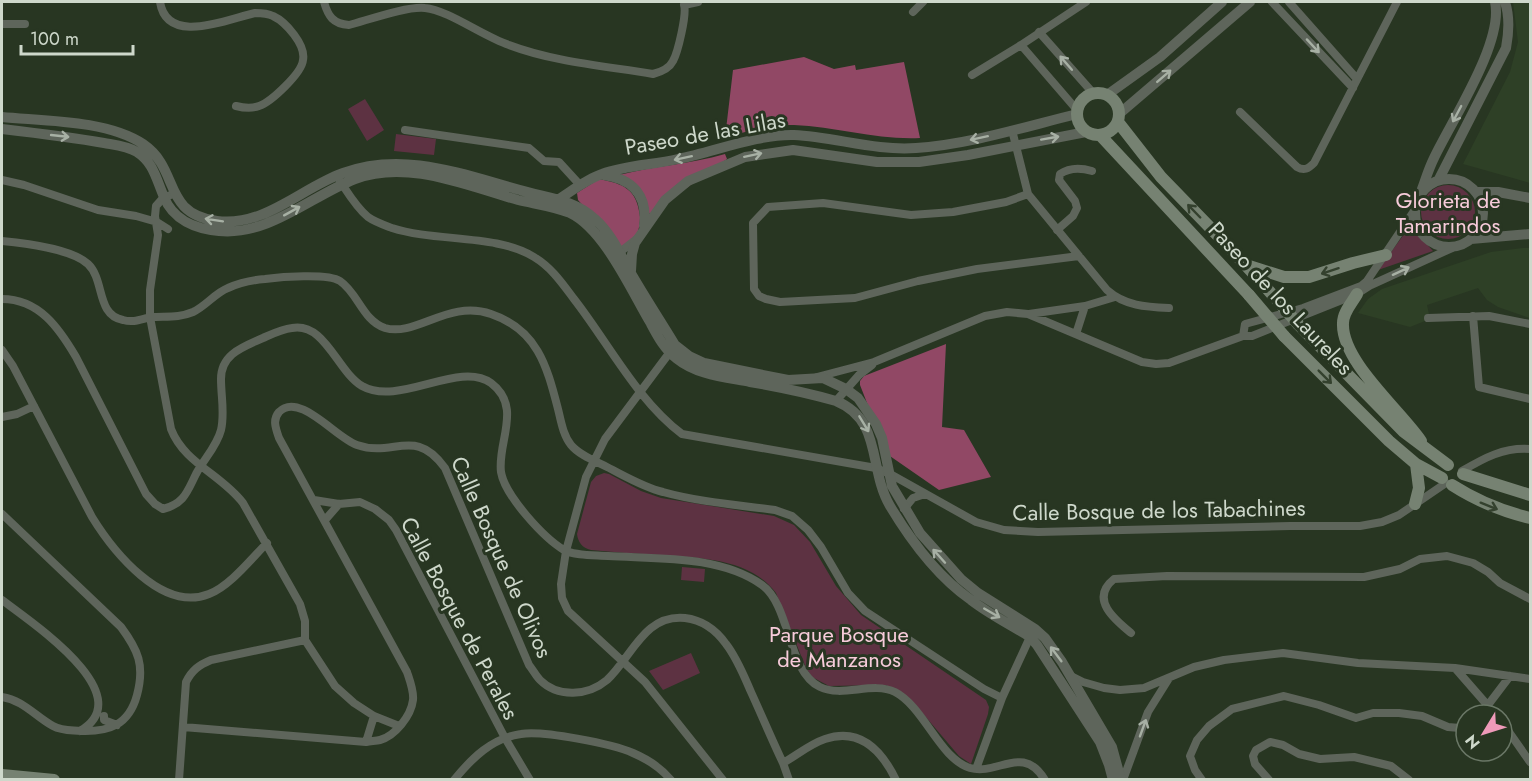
<svg xmlns="http://www.w3.org/2000/svg" width="1532" height="781" viewBox="0 0 1532 781" font-family="Jost,sans-serif">
<style>
.built{fill:#2e4026}
.green{fill:#5d3242}
.forest{fill:#914865}
.lines{fill:none;stroke-linecap:round;stroke-linejoin:round}
.minor{stroke:#5e655b;stroke-width:8}
.tertiary{stroke:#5e655b;stroke-width:10}
.secondary{stroke:#768272;stroke-width:12}
.secondary-bridge{stroke:#768272;stroke-width:12}
.oneway{stroke:#a7b0a4}
.oneway2{stroke:#34412e}
.labels{text-anchor:middle;dominant-baseline:central;stroke-width:6;stroke-linejoin:round;paint-order:stroke}
.street-label{font-size:22px;fill:#ced8cb;stroke:#283622}
.park-label{font-size:22px;fill:#f7cbda;stroke:#283622}
</style>
<rect width="100%" height="100%" fill="#283622"/>
<path class="built" d="M1513 2H1530V183L1463 164 1510 72 1518 42Z
M1523 248H1530V318L1498 307 1487 300 1478 288 1427 305 1430 319 1410 327 1358 313 1368 299 1382 289 1491 252Z"/>
<path class="green" d="M365 99 384 130 367 141 348 109Z
M396 134 436 139 434 155 394 151Z
M1421 212a27 27 0 1 1 54 0a27 27 0 1 1-54 0Z
M1410 226 1433 251 1378 270Z
M604 473 609 474 641 491 661 498 774 516 794 525 810 542 836 586 861 615 986 700 989 707 988 714 971 764 959 756 913 702 886 685 829 686 812 677 806 668 776 593C750 558 699 558 660 555 637 554 614 552 591 550 582 548 578 542 577 534L591 482 596 476Z
M682 567 705 569 704 582 681 580Z
M691 653 700 673 663 690 649 671Z"/>
<path class="forest" d="M804 57 834 69 855 65 856 70 904 62 920 138C877 140 837 127 794 125 771 124 747 131 725 138L733 70Z
M725 154 727 159 650 214 619 175C654 166 690 164 725 154Z
M599 179C624 184 637 189 640 217 640 223 639 231 636 235 632 240 625 244 621 248L578 200 577 193Z
M946 344 942 427 964 430 991 477 939 490 887 454 860 385V381L864 376Z"/>
<g class="lines">
<path class="minor" d="M160 2C167 46 227 19 255 13 261 13 267 13 273 16 286 22 306 45 303 60 302 73 271 102 259 106 251 109 244 108 236 106
M324 2C328 16 333 24 349 25 368 20 407 6 425 8 448 10 484 37 509 45 554 62 605 66 653 74 661 72 669 69 673 61 678 52 687 14 684 5
M1272 2 1353 88
M1289 2 1357 79
M684 5 698 2
M913 12 923 2
M2 24H25
M1039 32 1093 93
M1021 45 1077 110
M972 75 1021 45 1086 2
M1240 112 1297 167C1304 171 1308 169 1314 163L1397 2
M405 130 529 148 544 161 559 162 580 185
M1012 130 1028 194 1107 290C1125 306 1146 307 1169 308
M2 180 24 185 98 210 136 216 157 222 168 229
M340 181C348 193 356 207 368 217 375 222 384 225 392 228 435 242 498 234 534 257 552 268 562 283 574 299 609 344 637 400 682 434L876 468 892 475 976 522 1004 530 1038 532 1290 526H1360L1382 522 1399 515 1446 483
M174 194 164 197 156 206 155 216 158 235 150 290V317L171 429C184 463 222 475 243 503L300 604 305 621V640L335 686 354 703 374 716 399 726
M1028 194 1006 202 953 212 911 215 823 203 768 207 753 223 754 289 759 296 766 299 780 302 855 298 918 281 977 269 1079 256
M1057 230 1073 216 1077 208 1075 201 1059 180 1060 174C1070 167 1082 168 1092 171
M2 241C23 243 72 249 88 264 105 280 96 315 123 320 134 323 141 319 151 317 166 316 179 318 193 312 206 306 215 293 228 288 239 283 253 280 265 279 280 277 328 273 340 281 358 293 363 321 385 328 416 337 449 299 491 314 538 330 547 367 558 409 561 421 563 435 571 445 579 455 595 461 607 467 625 476 643 487 663 492 699 502 738 505 775 510L792 516 808 530 821 547 848 593 865 611 984 689 1002 698
M615 256 638 238
M2 299C39 299 59 328 76 357L146 494 155 504 163 509C184 504 187 492 196 474 204 459 217 446 221 430 225 413 221 397 221 379 221 354 243 347 263 338 272 334 282 329 292 328 325 322 337 371 362 386 399 407 459 360 491 383 523 407 497 442 501 472 505 496 544 538 564 550 575 556 595 555 608 556 657 559 720 555 762 585 791 606 787 671 820 687 843 698 872 681 895 692 924 707 940 759 970 768 998 776 1023 743 1045 780
M1029 314 1085 306
M1473 316 1479 387 1530 399
M1428 318 1489 316 1530 324
M1076 334 1085 306 1115 297
M1243 336 1245 324 1303 308 1361 286 1367 281 1414 211
M673 348 605 439 586 477 566 551 561 584 562 598 568 611 645 682 723 780
M2 350 13 366 92 517C113 551 162 613 209 594 230 586 251 559 267 543
M817 377 874 362 985 316 1007 312 1028 314 1142 362 1156 364 1169 363 1243 336H1252L1357 294 1371 285 1452 248
M836 401 859 375 872 365
M2 417 17 414 34 406
M1462 471C1484 458 1504 447 1530 449
M314 500 339 504 360 502 375 509 389 520 396 530 505 738 530 780
M904 509 913 498 925 494
M2 514 121 627C138 650 145 665 137 695 129 725 109 732 81 731 71 730 62 731 53 726 35 716 23 700 2 697
M325 520 339 504
M2 600C29 621 142 695 80 731
M1131 633C1115 620 1089 599 1114 579L1167 576 1364 577 1400 569 1420 559 1447 556 1473 563 1488 572 1500 583 1530 599
M1455 668 1530 679
M1071 676 1083 682 1104 688 1120 690 1144 688 1194 667 1224 660 1283 653 1358 663 1455 668 1496 715
M1478 715 1488 705 1510 676
M104 716V720L117 725
M1502 722 1530 762
M183 727 366 742C370 741 376 741 380 740 395 736 411 716 413 700 414 691 410 681 407 672L279 438C276 429 272 420 279 412 299 391 336 438 357 445 394 458 415 426 445 468L529 665C533 670 536 676 540 680 558 698 588 696 607 680 632 657 644 614 685 618 702 620 716 630 726 644 737 658 744 676 751 692 762 716 772 740 783 763L789 780
M366 742 374 716
M783 763C797 755 810 744 825 739 860 727 882 751 896 780
M976 769 1002 698 1030 637
M179 780 186 682C192 670 199 665 211 660L305 640
M454 780C472 758 492 738 521 734 542 730 613 744 633 753 647 759 661 768 671 780
M1123 780 1148 712 1168 680
M1202 780 1195 770 1190 756 1197 740 1209 726 1232 709 1284 696 1319 705 1356 718 1373 713H1399L1422 716 1448 727 1460 728 1466 724
M1269 780 1255 764 1253 756 1256 750 1270 742 1283 745 1299 754 1320 759 1354 757 1391 766 1409 780"/>
<path class="tertiary" d="M1107 95 1160 57 1222 2
M1119 114 1250 2
M2 117C44 121 107 120 143 144 181 170 161 213 217 221 265 227 301 188 343 173 403 151 461 174 520 190 546 198 574 199 595 219 612 234 621 256 632 275 646 299 661 322 675 345L689 356 704 363 788 380 823 378 846 389 858 398 876 424 882 438 892 486 920 533 961 579 978 593 1035 629 1045 638 1062 662 1112 747 1121 780
M2 129C36 133 70 137 104 143 115 145 127 146 137 152 154 163 156 179 164 197 173 220 196 229 219 231 269 236 311 196 355 179 408 159 467 186 518 200 535 204 553 206 570 213 604 229 631 290 650 322 657 335 664 349 676 358 697 375 724 377 750 382 779 387 808 393 836 401 883 420 868 469 890 506 911 541 938 577 971 600 989 614 1011 625 1030 637L1037 645 1100 742 1109 765 1113 780
M604 175C633 179 648 196 644 226
M1415 213a34 34 0 1 1 68 0a34 34 0 1 1-68 0Z
M1439 179 1506 48C1509 32 1510 17 1505 2
M1422 189C1426 178 1429 168 1434 158 1452 120 1504 42 1495 2
M1476 192H1498L1530 198
M559 199C573 190 587 179 602 174 627 165 653 165 678 159 714 152 757 134 794 135 835 137 875 151 916 148 971 144 1024 127 1077 114
M1471 239 1530 234
M631 271 632 254 635 243 665 200 688 181 745 157 793 150 877 162H919L968 155 1086 132"/>
<path class="secondary" d="M1077 114a21 21 0 1 1 42 0a21 21 0 1 1-42 0Z
M1118 122 1161 177 1226 244 1263 284
M1100 135 1249 295
M1246 265 1284 277H1309L1353 263 1386 255
M1357 294C1352 303 1343 312 1343 323 1341 361 1400 410 1421 441
M1298 324 1404 432 1448 465
M1284 336 1389 441 1416 464 1442 478
M1463 474 1530 495
M1452 485C1477 501 1501 511 1530 518
M1415 504 1419 488 1416 464
M2 775 54 780"/>
<path class="secondary-bridge" d="M1263 284 1298 324
M1249 295 1284 336"/>
</g>
<defs><path id="oneway-shaft" d="M-6 0H5M1.5-3L5.5 0L1.5 3" fill="none" stroke-width="1.6" stroke-linecap="round" stroke-linejoin="round" transform="scale(1.5)"/></defs>
<g class="oneway">
<use href="#oneway-shaft" transform="translate(1313 46) rotate(47)"/>
<use href="#oneway-shaft" transform="translate(1066 63) rotate(-131)"/>
<use href="#oneway-shaft" transform="translate(1164 76) rotate(-41)"/>
<use href="#oneway-shaft" transform="translate(1457 114) rotate(118)"/>
<use href="#oneway-shaft" transform="translate(60 136) rotate(6)"/>
<use href="#oneway-shaft" transform="translate(979 138) rotate(168)"/>
<use href="#oneway-shaft" transform="translate(1050 138) rotate(-10)"/>
<use href="#oneway-shaft" transform="translate(753 155) rotate(-12)"/>
<use href="#oneway-shaft" transform="translate(683 158) rotate(168)"/>
<use href="#oneway-shaft" transform="translate(292 211) rotate(-29)"/>
<use href="#oneway-shaft" transform="translate(214 220) rotate(-171)"/>
<use href="#oneway-shaft" transform="translate(1401 271) rotate(-25)"/>
<use href="#oneway-shaft" transform="translate(864 424) rotate(59)"/>
<use href="#oneway-shaft" transform="translate(939 556) rotate(-132)"/>
<use href="#oneway-shaft" transform="translate(992 613) rotate(30)"/>
<use href="#oneway-shaft" transform="translate(1056 654) rotate(-127)"/>
<use href="#oneway-shaft" transform="translate(1143 728) rotate(-70)"/>
</g>
<g class="oneway2">
<use href="#oneway-shaft" transform="translate(1194 211) rotate(-134)"/>
<use href="#oneway-shaft" transform="translate(1330 271) rotate(162)"/>
<use href="#oneway-shaft" transform="translate(1325 377) rotate(45)"/>
<use href="#oneway-shaft" transform="translate(1489 506) rotate(22)"/>
</g>
<g class="labels">
<g class="street-label">
<text transform="translate(705 133) rotate(-10)">Paseo de las Lilas</text>
<text transform="translate(1281 298) rotate(47)">Paseo de los Laureles</text>
<text transform="translate(1159 510) rotate(-1)">Calle Bosque de los Tabachines</text>
<text transform="translate(502 557) rotate(66)">Calle Bosque de Olivos</text>
<text transform="translate(460 618) rotate(62)">Calle Bosque de Perales</text>
</g>
<g class="park-label">
<text x="1448" y="200">Glorieta de<tspan x="1448" dy="25">Tamarindos</tspan></text>
<text x="839" y="634">Parque Bosque<tspan x="839" dy="25">de Manzanos</tspan></text>
</g>
</g>
<rect width="1532" height="781" fill="none" stroke="#ced8cb" stroke-width="6"/>
<g transform="translate(1484 733) rotate(232)"><circle r="28" fill="#283622" stroke="#6a7766" stroke-width="1.5"/>
<path d="M0-4.5L10 22L0 15L-10 22Z" fill="#ef9ab9"/>
<text y="-9" font-size="16" font-weight="bold" text-anchor="middle" fill="#ced8cb">N</text>
</g>
<path d="M21 45v9h112v-9" fill="none" stroke="#ced8cb" stroke-width="3"/>
<text x="30" y="45" font-size="18" fill="#ced8cb" stroke="#283622" stroke-width="4.5" paint-order="stroke">100 m</text>
</svg>
